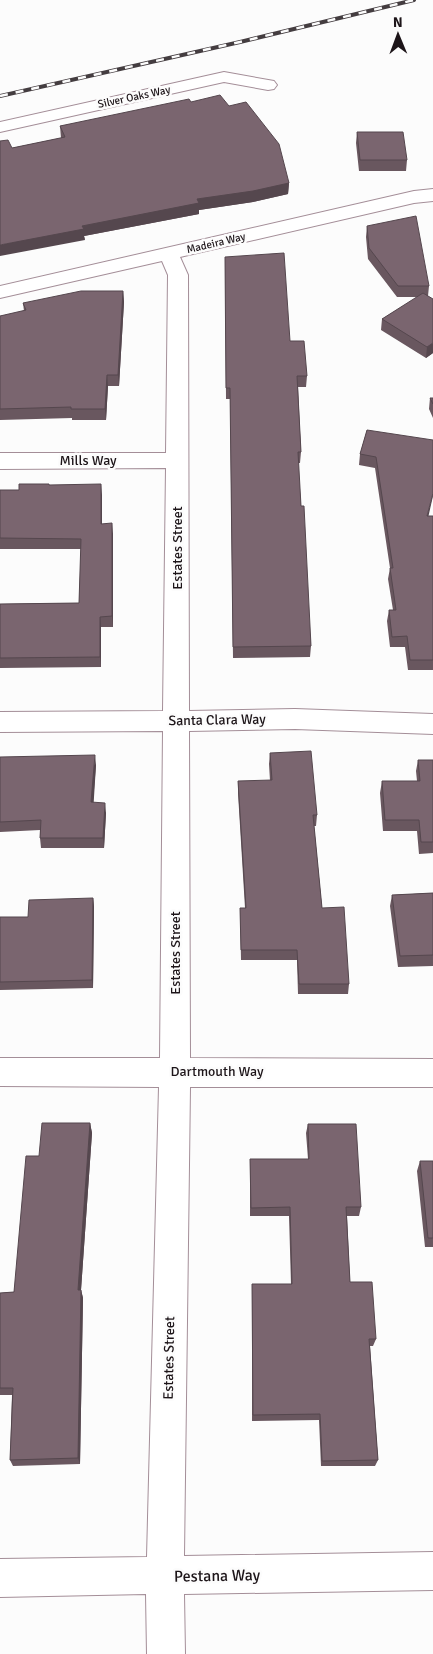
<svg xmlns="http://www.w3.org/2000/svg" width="433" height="1654" viewBox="0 0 433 1654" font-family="Signika,sans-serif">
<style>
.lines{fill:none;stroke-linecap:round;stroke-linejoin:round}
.minor-casing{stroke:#a48e98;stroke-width:2}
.minor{fill:#fff;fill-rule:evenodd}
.rail-casing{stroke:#443d40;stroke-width:4}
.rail{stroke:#fcfcfc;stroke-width:2.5;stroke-dasharray:8;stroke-linecap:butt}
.wall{fill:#69575f}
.shaded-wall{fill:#55474e}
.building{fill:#7a656f;stroke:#55474e}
.labels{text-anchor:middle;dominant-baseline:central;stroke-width:5;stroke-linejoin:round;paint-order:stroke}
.far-street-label{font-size:11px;fill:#1d1519;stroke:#fcfcfc}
.street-label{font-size:14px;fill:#1d1519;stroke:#fcfcfc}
.near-street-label{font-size:16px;fill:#1d1519;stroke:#fcfcfc}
</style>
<rect width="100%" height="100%" fill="#fcfcfc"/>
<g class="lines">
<g class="minor-casing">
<path id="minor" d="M224 72 274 81 277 85 274 89 268 90 224 82 0 132V122Z
M433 189V201L414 203 180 257 188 275 189 711 295 709 433 714V734L295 729 189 731 190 1058 433 1059V1087H190L184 1556 433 1552V1590L184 1594 185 1654H147L146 1594 0 1597V1559L147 1557 159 1087 0 1086V1058H160L163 731 0 732V712L163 711 166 468 0 469V453H166L168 275 162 261 0 298V286L414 191Z"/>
</g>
<use href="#minor" class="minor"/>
<g class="rail-casing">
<path id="rail" d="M0 96 240 42 414 0"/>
</g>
<use href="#rail" class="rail"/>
</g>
<path class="wall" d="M191 102 289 183 288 194 253 202 199 210V214L84 236 85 240 12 148 61 138 60 126Z
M357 132 407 160 406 171H359L356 143Z
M367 226 429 286 428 296 433 353 426 358 381 330 382 319 418 297H397L368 259 366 237Z
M225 257 290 341 307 376 306 387H298L301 452 300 463H298L311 646 310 657 233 658 230 399H226Z
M123 291 124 302 119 386H108L106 420H72V418L0 420V316L24 311 23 303Z
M430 398H433V418L429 409Z
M367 430 428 516H433V670H408L405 647H390L387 621 389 610H393L388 579 390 568 375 468 359 465 360 454Z
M49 485 102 495V524L113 534V627H101V667L0 668V604L79 603 81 549H0V490H19Z
M270 753 317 815 316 826H314L322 908 349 984 348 994H298L297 960H241L240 908H245L238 793V781H270L269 764Z
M0 757 96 765 93 802 106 813 104 848H41L40 838V830L0 832Z
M418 760H433V853L419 854 417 831H383L380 793 382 781H417L416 771Z
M433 893V966L398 967 390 906 392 895Z
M93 898 94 907 93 988 0 990V917H28Z
M90 1123 92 1133 81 1290 83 1298 80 1464 13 1466 10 1460 12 1395H0V1293L14 1292 39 1156Z
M308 1124 361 1207 359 1216H347L350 1282 376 1339 373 1346H370L378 1460 375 1466H321L319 1420 252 1421V1284H291L289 1216H250V1159H308L306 1133Z
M420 1161H433V1247H425L417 1171Z"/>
<path class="shaded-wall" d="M289 183 288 194 253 202 199 210V214L84 236 85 240 0 256V245L197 199Z
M123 291 124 302 119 386 118 375Z
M433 343V353L426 358 427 347Z
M107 375 108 386 106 420 105 409Z
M101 484 102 495V534L101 524Z
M433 493V496L426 527 427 516Z
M112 523 113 534V627L112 616Z
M100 617 101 627V667L100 657Z
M95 755 96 765 93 813 91 802Z
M105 803 106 813 104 848 103 838Z
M93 898 94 907 93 988 92 980Z
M90 1123 92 1133 81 1290 83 1298 80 1464 78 1458V1290Z"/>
<path class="building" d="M220 95 229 106 246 102 279 144 289 183 253 191 197 199 199 203 82 226 84 229 0 245V141L8 140 12 148 65 137 60 126 189 99 191 102Z
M357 132H403L407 160H360Z
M416 216 429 286H398L369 248 367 226Z
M284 253 290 341H304L307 376H297L301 452H298L301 506H304L311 646 233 647 230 388H226L225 257Z
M81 291H123L118 375H107L105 409H71V407L0 409V316L26 310 23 303Z
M423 293 433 299V343L427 347 382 319Z
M430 398H433V404Z
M367 430 433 440V493L427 516H433V660H410L407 636 392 637 389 610H396L390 568H393L376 457 360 454Z
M19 484H49V485L101 484V524L112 523V616L100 617V657L0 658V604L79 603 81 539 0 538V490H19Z
M311 751 317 815H313L322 908 344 907 349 984H299L297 950H241L240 908H246L238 781 272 780 270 753Z
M95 755 91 802 105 803 103 838H40L41 820 0 822V757Z
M418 760H433V842H421L419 820H385L382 781H420Z
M433 893V955L400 956 392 895Z
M93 898 92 980 0 982V917H28L29 900Z
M42 1123H90L78 1290H81L78 1458 10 1460 13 1388H0V1293L14 1292 26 1156H39Z
M308 1124H356L361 1207H346L350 1282H372L376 1339H369L378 1460 322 1461 320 1414 253 1415 252 1284H292L290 1207 251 1208 250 1159H309Z
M420 1161H433V1238H428Z"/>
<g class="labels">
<g class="far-street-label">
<text transform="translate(134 97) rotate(-12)">Silver Oaks Way</text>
<text transform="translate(216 243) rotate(-13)">Madeira Way</text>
</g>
<g class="street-label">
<text x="88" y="460">Mills Way</text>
<text transform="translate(177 548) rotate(-90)">Estates Street</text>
<text transform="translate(217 720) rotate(-1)">Santa Clara Way</text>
<text transform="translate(175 953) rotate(-90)">Estates Street</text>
<text x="217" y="1071">Dartmouth Way</text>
<text transform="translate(169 1358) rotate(-89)">Estates Street</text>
</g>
<g class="near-street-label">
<text transform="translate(217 1576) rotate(-1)">Pestana Way</text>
</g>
</g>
<g transform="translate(398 35) rotate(359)" stroke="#fcfcfc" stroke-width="4" paint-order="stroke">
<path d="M0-4L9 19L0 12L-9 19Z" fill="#1d1519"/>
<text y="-8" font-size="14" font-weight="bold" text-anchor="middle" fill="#1d1519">N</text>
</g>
</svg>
